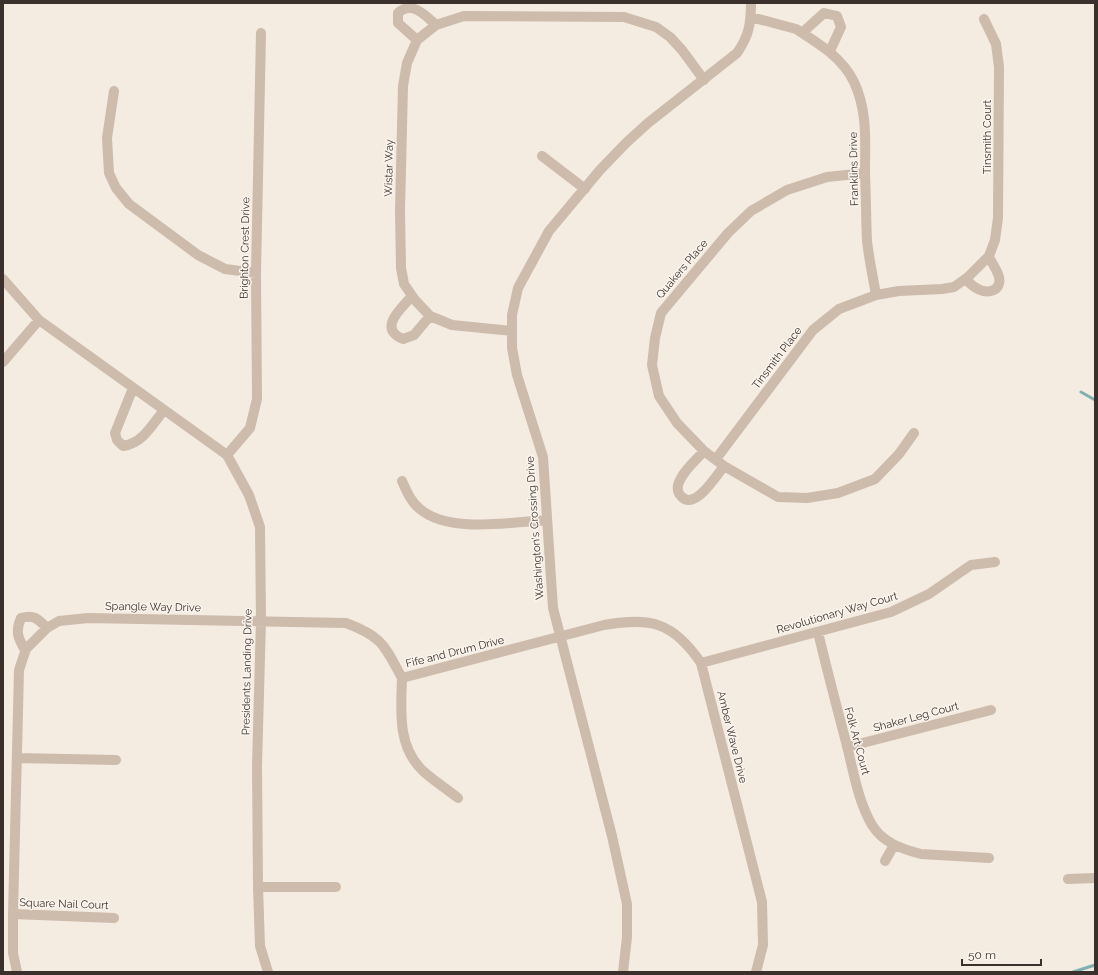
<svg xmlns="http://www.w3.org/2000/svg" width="1098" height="975" viewBox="0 0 1098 975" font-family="Raleway,sans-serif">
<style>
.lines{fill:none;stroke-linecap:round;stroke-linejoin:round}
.stream{stroke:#7fb0b2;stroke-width:3}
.minor{stroke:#cdbbac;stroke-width:10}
.labels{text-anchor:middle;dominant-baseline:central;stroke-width:3;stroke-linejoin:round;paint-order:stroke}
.street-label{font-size:11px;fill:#3b302b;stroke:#fbf5ee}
</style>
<rect width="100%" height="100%" fill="#f4ebe1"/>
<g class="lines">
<path class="stream" d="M1081 392 1095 400
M1073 972 1095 965"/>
<path class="minor" d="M751 17 796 29C818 43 842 57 854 82 868 112 865 142 865 174 866 196 866 219 867 241 869 259 873 277 876 295
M802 33 824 13 837 16 841 27 830 51
M417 40 398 23V13C412 0 425 15 436 25
M114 91 107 138 109 173 116 188 129 204 198 255 225 269 256 273
M542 156 585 189
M865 173 827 177 787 190 751 211 728 233 661 313 655 338 652 365 659 396 677 423 704 451 724 466 778 497 807 498 838 493 875 479 899 454 914 433
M3 279 39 320 227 455 249 495 260 527 261 620 257 766 258 887 260 946 268 972
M965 279C969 282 973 287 978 289 988 294 1002 291 999 277 997 270 992 263 989 257
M412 296C402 308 377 328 403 339L414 335 430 316
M512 331 452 325 430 316 415 300 404 284 401 268 400 210 403 86 407 63 417 40 436 25 464 16 624 17 656 27 670 37 682 50 704 80
M3 362 39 320
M133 388 115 433 117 440 123 446C143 443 152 425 164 410
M704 451C695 461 682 472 678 485 677 490 678 493 681 496 694 512 717 475 724 466
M227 455 250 428 257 399 256 273 261 33
M716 459 813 330 839 309 876 295 899 291 942 289 954 287 968 277 989 256 995 240 998 218 999 67 996 44 984 19
M402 481C407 492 411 502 420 509 449 534 511 522 547 520
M818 632C827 671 838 711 848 750 854 775 859 803 872 825 883 843 902 849 921 854L989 858
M25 650C18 638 15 632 21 618 34 614 38 619 47 628
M701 663 891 612 929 594 971 565 995 562
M402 678C401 711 397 746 423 771 434 781 447 789 458 798
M847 747 991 710
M17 758 116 760
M885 861 894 845
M1068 879 1095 878
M258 887H336
M13 914 114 918
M17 972 13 953V914L19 670 26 649 47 628 59 621 88 618 346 623C383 637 384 645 402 678L604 625C651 617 673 622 701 663L762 902 763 945 756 972
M623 972 627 937V904L612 836 553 608 543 457 517 375 512 348V315L518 288 549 231 600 170 626 143 648 123 737 53C749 36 751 23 751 3"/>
</g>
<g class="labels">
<g class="street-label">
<text transform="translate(987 137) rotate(-90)">Tinsmith Court</text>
<text transform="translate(389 168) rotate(-89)">Wistar Way</text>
<text transform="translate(854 169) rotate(-91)">Franklins Drive</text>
<text transform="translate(245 248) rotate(-89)">Brighton Crest Drive</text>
<text transform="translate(682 269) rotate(-50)">Quakers Place</text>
<text transform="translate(777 358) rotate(-53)">Tinsmith Place</text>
<text transform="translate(535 528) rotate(-94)">Washington's Crossing Drive</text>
<text transform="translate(153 607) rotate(1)">Spangle Way Drive</text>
<text transform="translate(837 613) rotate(-16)">Revolutionary Way Court</text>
<text transform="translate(455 652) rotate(-14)">Fife and Drum Drive</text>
<text transform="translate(247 672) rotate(-89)">Presidents Landing Drive</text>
<text transform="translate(916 717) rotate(-15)">Shaker Leg Court</text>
<text transform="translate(732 737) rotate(76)">Amber Wave Drive</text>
<text transform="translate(857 741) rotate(75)">Folk Art Court</text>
<text transform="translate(64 904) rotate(2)">Square Nail Court</text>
</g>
</g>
<rect width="1098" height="975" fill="none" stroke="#3b302b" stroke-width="8"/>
<path d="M962 959v6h79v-6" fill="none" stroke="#3b302b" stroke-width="2"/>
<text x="968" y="959" font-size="12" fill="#3b302b" stroke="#fbf5ee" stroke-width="3" paint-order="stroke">50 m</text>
</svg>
